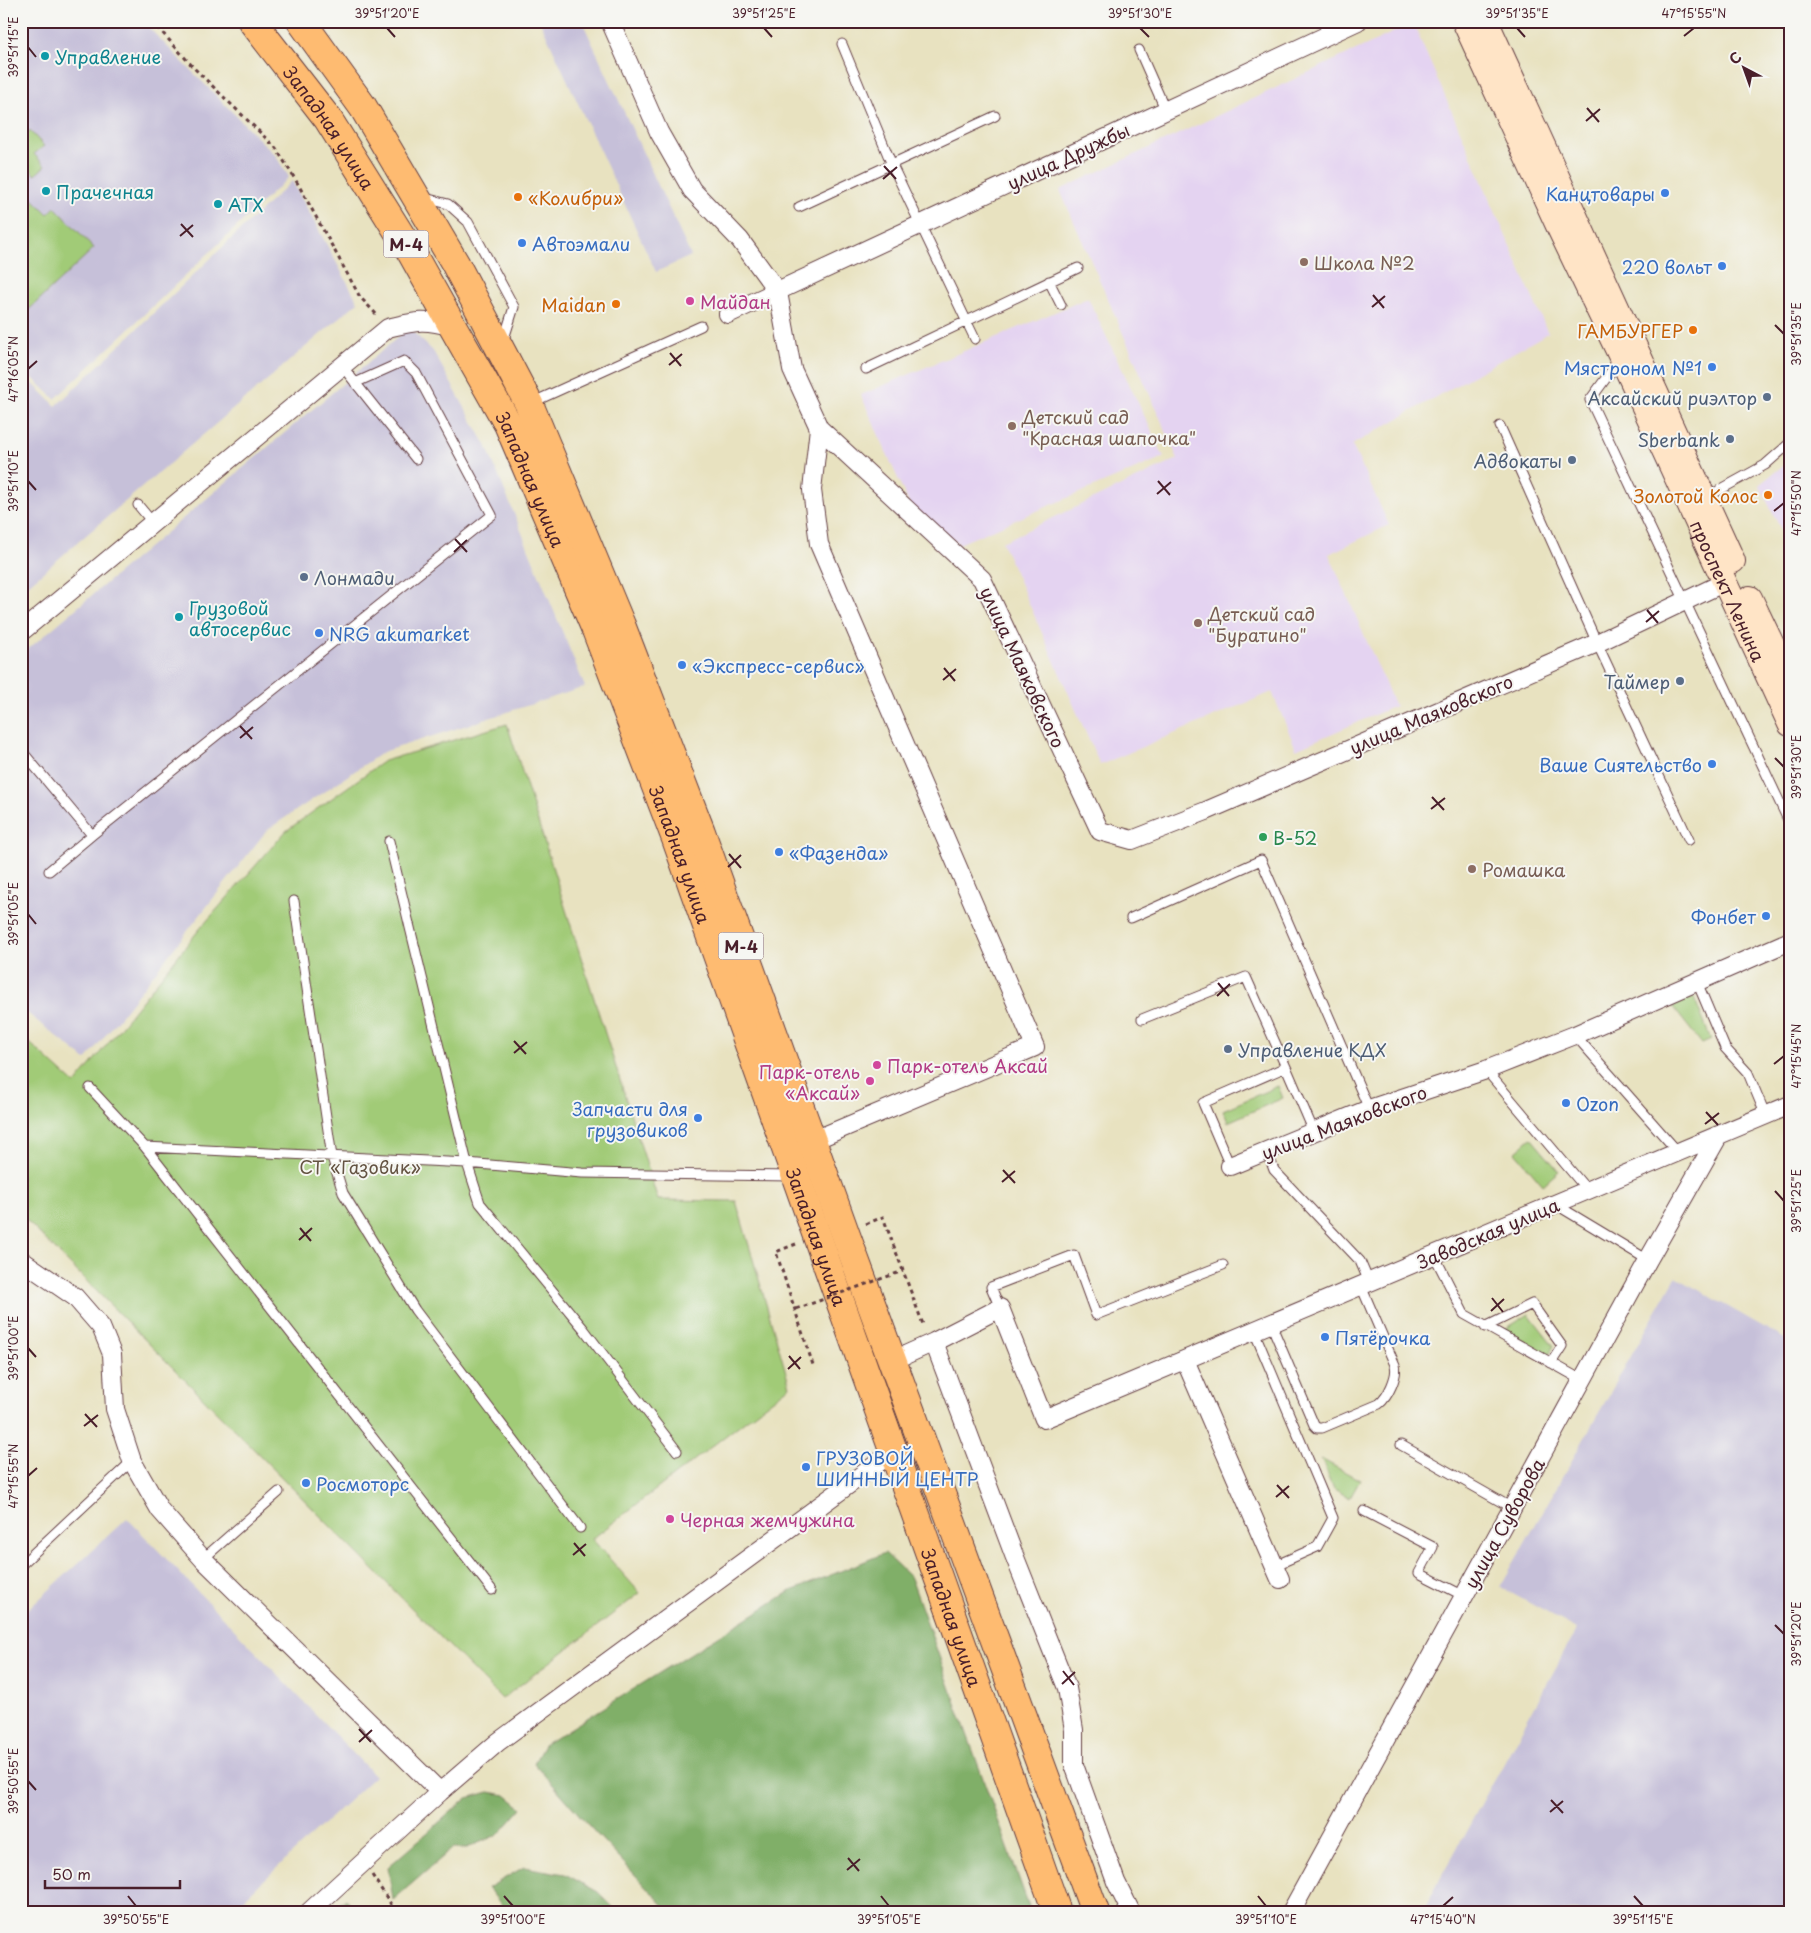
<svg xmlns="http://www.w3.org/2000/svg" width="1811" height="1933" viewBox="0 0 1811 1933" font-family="'Playpen Sans',sans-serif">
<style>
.built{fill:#e4d3f1}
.industrial{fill:#c6c0d9}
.green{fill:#a1cb77;stroke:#767551}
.forest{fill:#80af68;stroke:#65674a}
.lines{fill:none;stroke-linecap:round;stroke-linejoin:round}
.lane-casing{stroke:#623c41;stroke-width:11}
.street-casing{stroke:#623c41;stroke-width:20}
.secondary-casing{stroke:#623c41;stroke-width:26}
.primary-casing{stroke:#623c41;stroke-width:30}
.path{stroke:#623c41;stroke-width:3;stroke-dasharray:4 4;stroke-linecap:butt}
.lane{stroke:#fff;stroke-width:9}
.street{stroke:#fff;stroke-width:18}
.secondary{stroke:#ffe4c6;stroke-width:24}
.primary{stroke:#febb71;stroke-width:28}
.path-bridge{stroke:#623c41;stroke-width:3;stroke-dasharray:4 4;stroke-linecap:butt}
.ticks{fill:none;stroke:#4a1f2b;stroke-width:2}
.culture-dot{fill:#0f9aa8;stroke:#f6f6f2;stroke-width:2}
.shop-dot{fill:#3f7fe0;stroke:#f6f6f2;stroke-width:2}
.food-dot{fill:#e8710a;stroke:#f6f6f2;stroke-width:2}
.education-dot{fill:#8d6e63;stroke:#f6f6f2;stroke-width:2}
.hotel-dot{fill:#d1479c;stroke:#f6f6f2;stroke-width:2}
.service-dot{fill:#5c6f8a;stroke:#f6f6f2;stroke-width:2}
.leisure-dot{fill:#2e9e5b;stroke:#f6f6f2;stroke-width:2}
.labels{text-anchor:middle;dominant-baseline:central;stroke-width:4;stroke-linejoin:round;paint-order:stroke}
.shield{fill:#f6f6f2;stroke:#7e6067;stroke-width:1}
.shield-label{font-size:16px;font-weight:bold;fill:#4a1f2b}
.culture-label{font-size:18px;fill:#0d838f;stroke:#f6f6f2;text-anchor:start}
.street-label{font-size:18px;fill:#4a1f2b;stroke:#f6f6f2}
.shop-label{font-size:18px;fill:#366cbe;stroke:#f6f6f2;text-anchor:start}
.food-label{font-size:18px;fill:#c56008;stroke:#f6f6f2;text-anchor:end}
.education-label{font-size:18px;fill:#785e54;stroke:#f6f6f2;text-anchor:start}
.hotel-label{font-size:18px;fill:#b23c85;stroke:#f6f6f2;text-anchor:start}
.service-label{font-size:18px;fill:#4e5e75;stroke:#f6f6f2;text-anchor:end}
.leisure-label{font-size:18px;fill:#27864d;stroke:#f6f6f2;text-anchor:start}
.park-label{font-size:18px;fill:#645342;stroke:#f6f6f2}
.neatline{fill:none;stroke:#4a1f2b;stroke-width:2}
.ticks-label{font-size:12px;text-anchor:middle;fill:#4a1f2b}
</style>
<rect width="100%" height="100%" fill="#f6f6f2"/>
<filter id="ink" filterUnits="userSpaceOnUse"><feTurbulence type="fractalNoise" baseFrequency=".02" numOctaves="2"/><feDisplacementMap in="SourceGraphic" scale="10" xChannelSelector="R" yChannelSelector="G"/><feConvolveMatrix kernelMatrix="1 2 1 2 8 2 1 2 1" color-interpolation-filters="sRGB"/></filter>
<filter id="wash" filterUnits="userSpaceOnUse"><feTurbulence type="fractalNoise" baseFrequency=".0096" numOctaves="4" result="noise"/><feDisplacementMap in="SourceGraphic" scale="20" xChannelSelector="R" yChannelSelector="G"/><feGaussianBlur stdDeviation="1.12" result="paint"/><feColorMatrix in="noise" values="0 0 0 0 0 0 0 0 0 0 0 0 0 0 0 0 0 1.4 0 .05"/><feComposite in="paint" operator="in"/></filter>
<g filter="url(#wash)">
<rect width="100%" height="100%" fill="#e8e2c0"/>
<path class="built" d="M1413 23 1548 333 1352 445 1389 525 1329 554 1395 706 1296 749 1272 692 1100 765 1002 542 1178 459 1060 190Z
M1088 298 1164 457 959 544 910 506 861 395Z
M1790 460V548L1759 485Z"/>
<path class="industrial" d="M21 21H142L275 155 289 177 55 399 21 367Z
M540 21H582L691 256 656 272Z
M292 181 358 302 21 591V372L56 406Z
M409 328 433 351 486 445 585 687 383 752 267 830 86 1060 21 1008V655Z
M1676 1277 1790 1342V1912H1422L1577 1629 1500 1587Z
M127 1518 375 1776 230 1912H21V1706L24 1702 21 1699V1616Z"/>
<path class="green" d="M30 131 44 146 34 154 45 166 35 175 21 160V140Z
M21 166 32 178 22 188 48 214 55 207 94 248 21 317Z
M507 724 658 1200 736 1201 790 1386 592 1539 640 1593 502 1699 21 1215V1035L75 1084 198 931 286 831 384 761Z
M1694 997 1711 1040 1702 1044 1672 1006Z
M1278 1086 1283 1098 1228 1122 1223 1110Z
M1531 1138 1559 1171 1543 1185 1515 1152Z
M1529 1314 1554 1346 1547 1357 1502 1331Z
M1321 1459 1360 1480 1350 1498 1334 1489Z"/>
<path class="forest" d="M885 1553 911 1578 1031 1912H670L590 1827 534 1763 544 1745 789 1592Z
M489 1792 506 1795 522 1808 499 1834 467 1848H453L393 1900 388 1867 467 1798Z
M524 1867 565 1874 598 1892 618 1912H507L488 1888Z
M346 1899 354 1912H330Z"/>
</g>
<g filter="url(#ink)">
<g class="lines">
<g class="lane-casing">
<path id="lane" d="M1322 21 1328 35
M842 44 892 165 975 339
M1139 50 1166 111
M425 198 448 204 468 222 514 307 503 342
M799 207 995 116
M1049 281 1061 305
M1620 359 1590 400 1790 824
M342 366 416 459
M866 369 1078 268
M531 403 701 326
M1500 426 1597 643 1689 840
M1705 498 1765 465 1790 443
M138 505 153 523
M21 750 92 835 492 515 416 373 404 361 355 383
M389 841 467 1163 480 1203 583 1328 677 1451
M49 871 92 835
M294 901 332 1157 343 1193 415 1310 580 1528
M1131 918 1261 860 1369 1109
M1697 982 1725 1048 1748 1073 1766 1116
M1142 1019 1246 977 1286 1067
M1575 1035 1678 1152
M1486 1070 1588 1191
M90 1088 145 1147 492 1590
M145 1147 467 1163 582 1173 792 1176
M1267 1151 1274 1170 1360 1261 1369 1282
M1230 1166 1203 1103 1286 1067 1314 1132
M1555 1204 1648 1260
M1434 1255 1464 1314 1582 1380
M1000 1308 991 1287 1074 1255 1096 1315 1223 1265
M1271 1324 1314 1425 1317 1428H1322L1379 1404C1388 1397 1398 1376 1395 1365L1361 1286
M1485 1327 1532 1304 1562 1346 1551 1363
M1254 1331 1333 1518 1317 1547 1274 1566
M1401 1445 1512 1508
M1364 1511 1433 1547 1419 1573 1464 1596
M203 1559 279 1492
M21 1565 132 1461"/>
</g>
<g class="street-casing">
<path id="street" d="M610 21 659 132 692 190 740 240 778 292 792 369 819 428 982 579 1100 831 1132 840 1206 811 1597 643 1725 582
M728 314 1358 21
M21 632 388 328C417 321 424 319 453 327
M812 1141 1035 1047 819 544 812 490 819 428
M1230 1166 1369 1109 1486 1070 1575 1035 1790 941
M21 1260 75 1297 101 1327 112 1354 115 1409 132 1461 160 1510 203 1559 440 1792
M934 1342 1014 1555 1067 1688 1074 1730V1765L1116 1882 1131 1912
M1185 1360 1280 1579
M892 1361 934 1342 1000 1308 1044 1419 1790 1105
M309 1912 440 1792 498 1742 893 1452
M1291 1912 1648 1260 1719 1135"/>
</g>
<g class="secondary-casing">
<g id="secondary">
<path id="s1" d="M1464 21 1559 228 1621 357 1790 724"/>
<path d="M1486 21 1733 561"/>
<path d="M1750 598 1790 682"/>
</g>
</g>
<g class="primary-casing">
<g id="primary">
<path id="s2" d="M252 21 328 119 411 252 453 327 508 424 596 630 676 839 1057 1912"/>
<path d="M301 21 363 107 455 263 529 404 621 625 701 832 847 1238 1095 1912"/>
</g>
</g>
<path class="path" d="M152 21 195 69 276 148 298 184 360 297 378 316
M866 1224 883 1217 924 1327
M796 1244 776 1252 814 1368
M372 1875 396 1912"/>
<use href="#lane" class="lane"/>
<use href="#street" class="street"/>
<use href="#secondary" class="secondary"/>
<use href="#primary" class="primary"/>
<path class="path-bridge" d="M796 1309 903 1271"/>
</g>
</g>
<path class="ticks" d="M387 28 395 37M764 28 772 37M1140 28 1149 37M1517 28 1525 37M1684 36 1694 28M28 47 36 57M1587 108 1599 122M1586 121 1600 109M884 166 896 179M883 179 897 167M181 224 193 237M180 236 193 225M1373 295 1384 308M1372 307 1385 296M1775 325 1784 334M670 353 681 366M669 365 682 354M28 369 37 361M28 481 36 490M1158 481 1170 495M1157 494 1171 482M1774 511 1784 503M455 539 467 552M454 552 467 540M1647 610 1658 623M1646 622 1659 611M944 668 955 681M943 680 956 669M240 726 252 739M240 738 253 727M1775 758 1784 767M1432 797 1444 810M1431 809 1445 798M729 854 741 868M728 867 741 855M28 914 36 924M1218 983 1229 996M1217 996 1230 984M514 1041 526 1054M514 1053 527 1042M1774 1064 1784 1056M1706 1112 1718 1125M1705 1124 1719 1113M1003 1170 1015 1183M1002 1182 1015 1171M1775 1191 1784 1201M300 1228 311 1241M299 1240 312 1228M1492 1298 1503 1312M1491 1311 1504 1299M28 1348 36 1357M789 1356 800 1369M788 1369 801 1357M85 1414 97 1427M84 1426 98 1415M28 1476 37 1468M1277 1485 1289 1498M1276 1497 1289 1486M574 1543 585 1556M573 1555 586 1544M1775 1625 1784 1634M1063 1671 1074 1685M1062 1684 1075 1672M359 1729 371 1742M359 1742 372 1730M28 1781 36 1790M1551 1800 1563 1813M1550 1812 1563 1801M848 1858 859 1871M847 1870 860 1859M128 1896 136 1906M504 1896 513 1906M881 1896 889 1906M1258 1896 1266 1906M1634 1896 1643 1906M1443 1906 1453 1897"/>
<g class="culture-dot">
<circle cx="45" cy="56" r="5"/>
<circle cx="46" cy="191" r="5"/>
<circle cx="218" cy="204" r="5"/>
<circle cx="179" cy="617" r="5"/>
</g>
<g class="shop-dot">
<circle cx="1665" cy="193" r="5"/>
<circle cx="522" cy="243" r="5"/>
<circle cx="1722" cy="266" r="5"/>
<circle cx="1712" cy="367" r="5"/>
<circle cx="319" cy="633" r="5"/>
<circle cx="682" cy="665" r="5"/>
<circle cx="1712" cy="764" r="5"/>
<circle cx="779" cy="852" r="5"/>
<circle cx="1766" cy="916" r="5"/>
<circle cx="1566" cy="1103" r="5"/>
<circle cx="698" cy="1118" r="5"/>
<circle cx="1325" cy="1337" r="5"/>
<circle cx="806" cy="1467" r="5"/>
<circle cx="306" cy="1483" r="5"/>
</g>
<g class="food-dot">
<circle cx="518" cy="197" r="5"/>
<circle cx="616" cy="304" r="5"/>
<circle cx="1693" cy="330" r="5"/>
<circle cx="1768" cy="495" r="5"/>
</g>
<g class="education-dot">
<circle cx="1304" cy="262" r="5"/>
<circle cx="1012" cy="426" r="5"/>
<circle cx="1198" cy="623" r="5"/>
<circle cx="1472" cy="869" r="5"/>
</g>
<g class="hotel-dot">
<circle cx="690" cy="301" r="5"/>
<circle cx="877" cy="1065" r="5"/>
<circle cx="870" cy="1081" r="5"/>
<circle cx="670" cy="1519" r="5"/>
</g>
<g class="service-dot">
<circle cx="1767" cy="397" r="5"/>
<circle cx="1730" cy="439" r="5"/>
<circle cx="1572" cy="460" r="5"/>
<circle cx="304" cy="577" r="5"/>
<circle cx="1680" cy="681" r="5"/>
<circle cx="1228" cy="1049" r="5"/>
</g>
<circle class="leisure-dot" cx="1263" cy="837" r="5"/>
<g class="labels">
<g class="shield">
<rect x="383.5" y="230.5" width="45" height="27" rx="4"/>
<rect x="718.5" y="932.5" width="45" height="27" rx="4"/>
</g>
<g class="shield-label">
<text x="406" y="244">М-4</text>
<text x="741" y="946">М-4</text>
</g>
<g class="culture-label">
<text x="55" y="56">Управление</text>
<text x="56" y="191">Прачечная</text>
<text x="228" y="204">АТХ</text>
<text x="189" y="607">Грузовой<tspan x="189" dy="21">автосервис</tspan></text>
</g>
<g class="street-label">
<text stroke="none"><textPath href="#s2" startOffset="132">Западная улица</textPath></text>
<text transform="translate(1068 156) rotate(-25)">улица Дружбы</text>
<text stroke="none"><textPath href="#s2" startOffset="538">Западная улица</textPath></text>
<text stroke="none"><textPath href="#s1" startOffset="628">проспект Ленина</textPath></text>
<text transform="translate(1023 667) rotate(65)">улица Маяковского</text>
<text transform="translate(1431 714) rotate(-23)">улица Маяковского</text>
<text stroke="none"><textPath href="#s2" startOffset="942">Западная улица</textPath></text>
<text transform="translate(1344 1122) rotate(-21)">улица Маяковского</text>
<text transform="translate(1488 1233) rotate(-23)">Заводская улица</text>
<text stroke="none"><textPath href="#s2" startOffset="1348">Западная улица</textPath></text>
<text transform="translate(1504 1523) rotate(-61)">улица Суворова</text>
<text stroke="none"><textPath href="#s2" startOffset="1752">Западная улица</textPath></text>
</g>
<g class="shop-label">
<text x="1655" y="193" text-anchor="end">Канцтовары</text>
<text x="532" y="243">Автоэмали</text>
<text x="1712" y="266" text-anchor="end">220 вольт</text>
<text x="1702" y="367" text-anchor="end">Мястроном №1</text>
<text x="329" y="633">NRG akumarket</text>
<text x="692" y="665">«Экспресс-сервис»</text>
<text x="1702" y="764" text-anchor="end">Ваше Сиятельство</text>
<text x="789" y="852">«Фазенда»</text>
<text x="1756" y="916" text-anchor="end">Фонбет</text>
<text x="1576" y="1103">Ozon</text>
<text x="688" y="1108" text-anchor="end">Запчасти для<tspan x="688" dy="21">грузовиков</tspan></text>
<text x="1335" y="1337">Пятёрочка</text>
<text x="816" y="1457">ГРУЗОВОЙ<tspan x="816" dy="21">ШИННЫЙ ЦЕНТР</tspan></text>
<text x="316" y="1483">Росмоторс</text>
</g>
<g class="food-label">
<text x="528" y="197" text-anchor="start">«Колибри»</text>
<text x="606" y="304">Maidan</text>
<text x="1683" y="330">ГАМБУРГЕР</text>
<text x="1758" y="495">Золотой Колос</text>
</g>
<g class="education-label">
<text x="1314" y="262">Школа №2</text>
<text x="1022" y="416">Детский сад<tspan x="1022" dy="21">"Красная шапочка"</tspan></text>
<text x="1208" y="613">Детский сад<tspan x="1208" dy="21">"Буратино"</tspan></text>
<text x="1482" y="869">Ромашка</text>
</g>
<g class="hotel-label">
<text x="700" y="301">Майдан</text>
<text x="887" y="1065">Парк-отель Аксай</text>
<text x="860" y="1071" text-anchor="end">Парк-отель<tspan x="860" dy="21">«Аксай»</tspan></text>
<text x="680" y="1519">Черная жемчужина</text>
</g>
<g class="service-label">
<text x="1757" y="397">Аксайский риэлтор</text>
<text x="1720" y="439">Sberbank</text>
<text x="1562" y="460">Адвокаты</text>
<text x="314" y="577" text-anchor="start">Лонмади</text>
<text x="1670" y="681">Таймер</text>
<text x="1238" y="1049" text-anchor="start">Управление КДХ</text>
</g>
<g class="leisure-label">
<text x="1273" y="837">В-52</text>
</g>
<g class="park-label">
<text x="360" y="1166">СТ «Газовик»</text>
</g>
</g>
<rect width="1811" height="1933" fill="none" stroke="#f6f6f2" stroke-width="55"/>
<g transform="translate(1744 68) rotate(319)" stroke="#f6f6f2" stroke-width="4" paint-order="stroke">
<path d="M0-4L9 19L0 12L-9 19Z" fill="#4a1f2b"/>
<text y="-8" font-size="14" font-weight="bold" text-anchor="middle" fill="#4a1f2b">С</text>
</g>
<path d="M45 1880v8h135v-8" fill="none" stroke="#4a1f2b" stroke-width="2.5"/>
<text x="52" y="1880" font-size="15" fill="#4a1f2b" stroke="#f6f6f2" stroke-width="4" paint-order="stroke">50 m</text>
<rect x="28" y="28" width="1756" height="1878" class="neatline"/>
<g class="ticks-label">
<text x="387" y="18">39°51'20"E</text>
<text x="764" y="18">39°51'25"E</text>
<text x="1140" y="18">39°51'30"E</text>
<text x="1517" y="18">39°51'35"E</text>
<text x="1694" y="18">47°15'55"N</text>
<text transform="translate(14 47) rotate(-90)" y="4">39°51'15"E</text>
<text transform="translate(1797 334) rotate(-90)" y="4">39°51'35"E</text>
<text transform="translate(14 369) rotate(-90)" y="4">47°16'05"N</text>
<text transform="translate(14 481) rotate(-90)" y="4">39°51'10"E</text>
<text transform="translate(1797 503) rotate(-90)" y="4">47°15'50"N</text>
<text transform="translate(1797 767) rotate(-90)" y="4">39°51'30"E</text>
<text transform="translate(14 914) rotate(-90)" y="4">39°51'05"E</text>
<text transform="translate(1797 1056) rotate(-90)" y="4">47°15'45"N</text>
<text transform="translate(1797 1201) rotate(-90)" y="4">39°51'25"E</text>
<text transform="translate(14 1348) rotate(-90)" y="4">39°51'00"E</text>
<text transform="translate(14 1476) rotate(-90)" y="4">47°15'55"N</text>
<text transform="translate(1797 1634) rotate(-90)" y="4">39°51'20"E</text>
<text transform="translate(14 1781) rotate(-90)" y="4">39°50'55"E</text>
<text x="136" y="1924">39°50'55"E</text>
<text x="513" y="1924">39°51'00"E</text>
<text x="889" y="1924">39°51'05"E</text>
<text x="1266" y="1924">39°51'10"E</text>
<text x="1443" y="1924">47°15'40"N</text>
<text x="1643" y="1924">39°51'15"E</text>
</g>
</svg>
